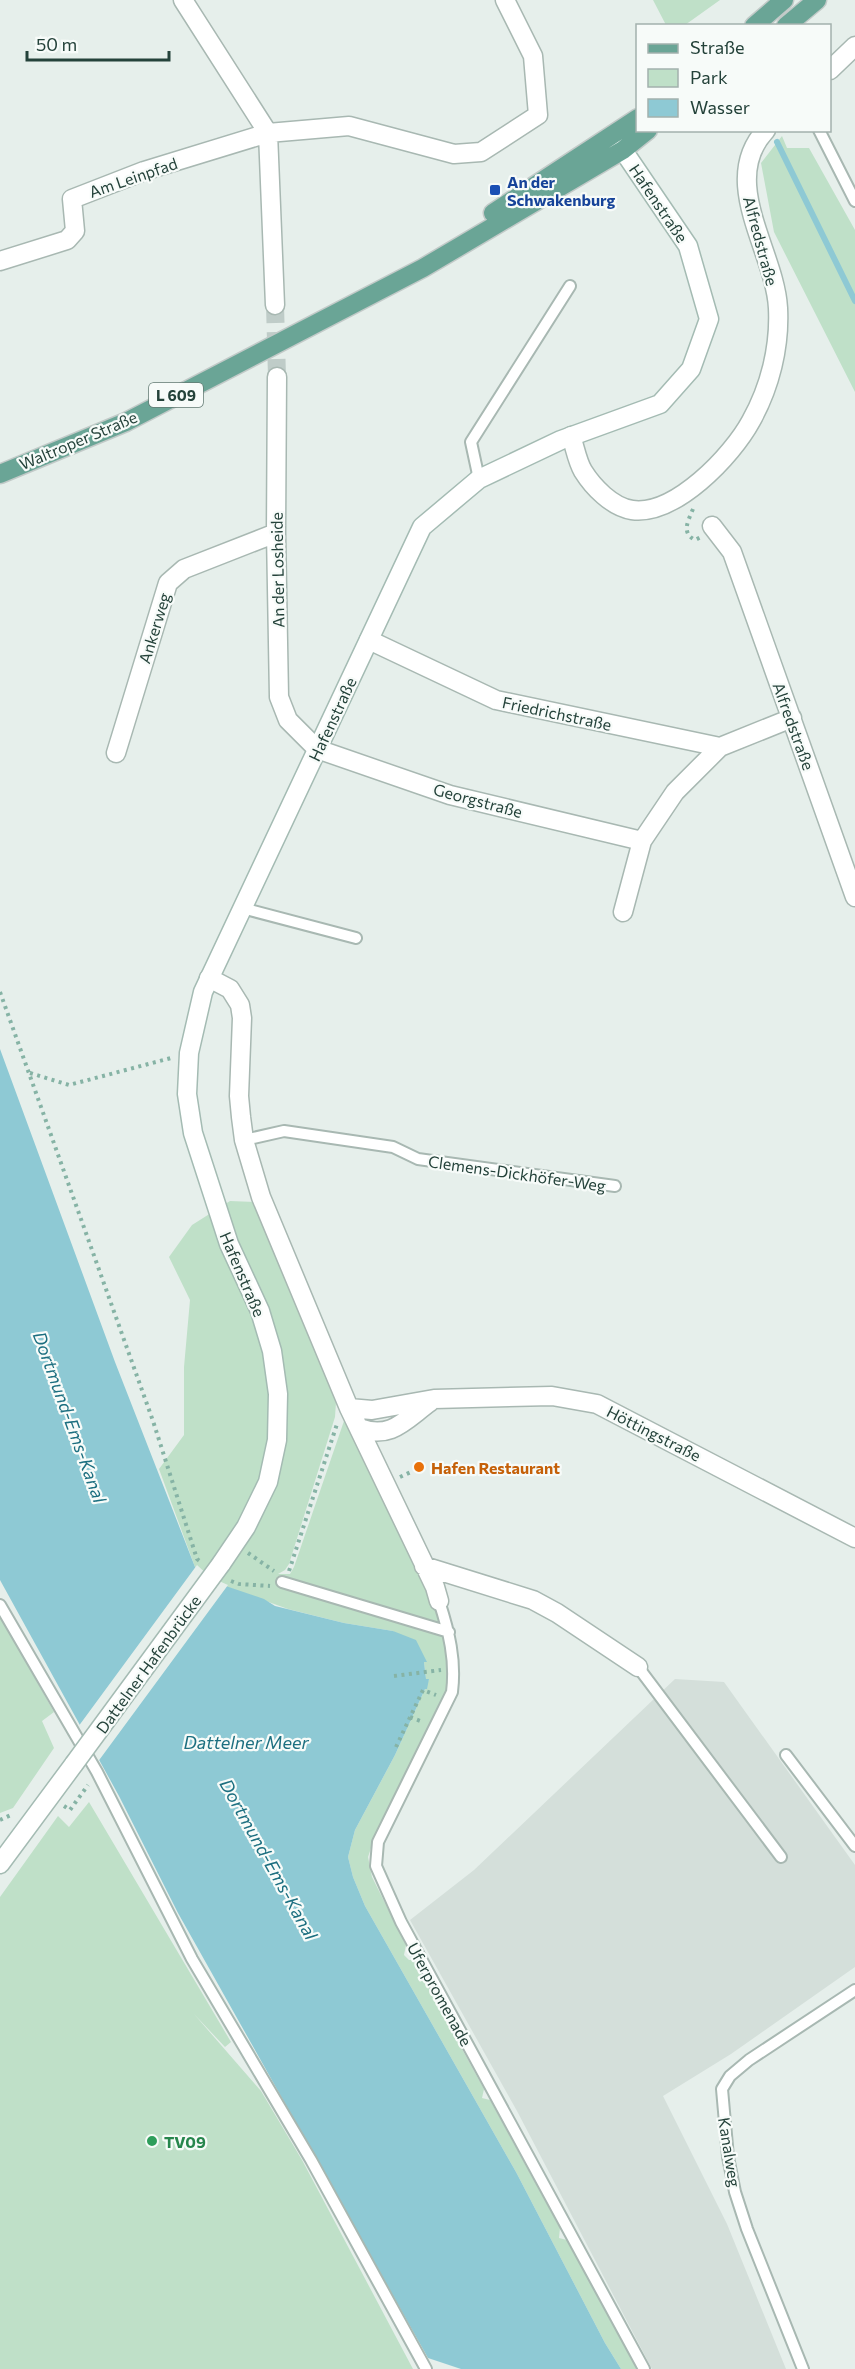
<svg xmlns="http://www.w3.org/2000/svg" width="855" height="2369" viewBox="0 0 855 2369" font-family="Commissioner,sans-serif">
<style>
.built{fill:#d4dfda}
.green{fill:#bfe0c8}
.water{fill:#8ec9d4}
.pier{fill:#e6efeb}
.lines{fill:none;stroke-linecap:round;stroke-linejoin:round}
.stream{stroke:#8ec9d4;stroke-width:6}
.street-tunnel{stroke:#bfccc8;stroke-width:18;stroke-dasharray:18 9;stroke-linecap:butt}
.lane-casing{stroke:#a8b8b2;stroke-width:14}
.street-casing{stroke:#a8b8b2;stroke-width:21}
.secondary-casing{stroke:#a4bbb3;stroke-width:21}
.primary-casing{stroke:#c2cac8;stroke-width:21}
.path{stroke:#86b3a5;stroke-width:4;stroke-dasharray:3 4.5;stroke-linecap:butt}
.lane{stroke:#fff;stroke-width:10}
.street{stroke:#fff;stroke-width:18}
.secondary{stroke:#fff;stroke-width:18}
.primary{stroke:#6aa596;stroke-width:18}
.secondary-bridge-casing{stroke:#a4bbb3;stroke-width:21;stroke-linecap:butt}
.secondary-bridge{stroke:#fff;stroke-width:18}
.transit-dot{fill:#1a4fb4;stroke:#f7fbf9;stroke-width:2}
.food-dot{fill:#e8710a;stroke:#f7fbf9;stroke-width:2}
.leisure-dot{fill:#2e9e5b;stroke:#f7fbf9;stroke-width:2}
.labels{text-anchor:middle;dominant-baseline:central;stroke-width:4.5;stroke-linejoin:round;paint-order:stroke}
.shield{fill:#f7fbf9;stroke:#637a73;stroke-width:1.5}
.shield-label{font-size:15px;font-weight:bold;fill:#24423a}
.street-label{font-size:16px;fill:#24423a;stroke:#f7fbf9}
.transit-label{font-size:16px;font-weight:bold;fill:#164399;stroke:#f7fbf9;text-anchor:start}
.food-label{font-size:16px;font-weight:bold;fill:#c56008;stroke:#f7fbf9;text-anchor:start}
.leisure-label{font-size:16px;font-weight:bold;fill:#27864d;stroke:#f7fbf9;text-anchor:start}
.water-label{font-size:18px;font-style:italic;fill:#1c6f80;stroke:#f7fbf9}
</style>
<rect width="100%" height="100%" fill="#e6efeb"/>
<path class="built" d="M675 1679 724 1682 855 1865V1967L731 2054 663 2096 727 2224 786 2369H652L517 2111 410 1920 474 1870Z"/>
<path class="green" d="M653 0H720L685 25H666Z
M782 136 787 148H809L855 230V392L774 232 761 163Z
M230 1201 255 1202 336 1402 335 1417 289 1564 285 1570 278 1574H290L294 1567 345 1418 432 1588 446 1639 451 1686 442 1708 374 1839 368 1857 372 1877 406 1945 404 1955 409 1960H413L484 2089 482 2098 490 2100 560 2228 559 2238 567 2240 620 2333 638 2369H621L605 2343 516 2172 365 1906 353 1877 348 1857 355 1830 395 1755 425 1689 429 1679 426 1680 424 1662 393 1631 344 1623 288 1609 208 1580 195 1567 159 1469 184 1435V1367L190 1300 169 1257 192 1225Z
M0 1616 54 1712 42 1721 54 1748 13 1808 0 1813Z
M89 1802 231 2042 225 2047 194 2014 261 2091 302 2160 413 2369H0V1897L58 1816 69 1827Z"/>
<path class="water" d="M0 1049 115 1362 195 1567 208 1580 264 1599 275 1606 344 1623 393 1631 416 1640 427 1662H424L426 1679H429L427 1689H425L395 1755 355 1830 348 1857 353 1877 365 1906 516 2172 605 2343 621 2369H461L428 2358 178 1913 119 1796 0 1580Z"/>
<path class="pier" d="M197 1565 210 1577 228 1585 97 1763 78 1727Z"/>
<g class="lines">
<path class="stream" d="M777 142 855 301"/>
<path class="street-tunnel" d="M275 305 277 377"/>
<g class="lane-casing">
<path id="lane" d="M819 130 855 201
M479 479 471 442 570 286
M242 908 356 938
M244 1140 284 1131 393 1147 418 1159 615 1186
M282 1582 449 1632
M439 1601C449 1632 456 1660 452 1692L378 1842 376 1866 401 1922 644 2369
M0 1605 97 1772 192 1959 311 2160 426 2369
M638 1667 781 1857
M786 1755 855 1846
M803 2369 747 2229 735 2192 728 2157 722 2089 730 2076 749 2060 855 1990"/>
</g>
<g class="street-casing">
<path id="street" d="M183 0 268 133 275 305
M830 70 855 46
M0 261 67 240 75 231 72 199 144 171 268 133 349 126 454 154 481 152 538 115 533 56 505 0
M277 377 276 533 279 697 288 720 317 749 450 795 642 841
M571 436C575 447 577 461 583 471 593 487 612 507 632 510 675 516 732 456 751 421 770 387 780 347 778 308 775 251 718 181 766 130
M712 526 732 552 855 897
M369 640 496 700 720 747
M116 753 168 583 184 569 276 533
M623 912 642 841 675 792 720 747 792 718
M209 978 230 989 240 1005 242 1018 239 1096 241 1117 244 1140 261 1197 349 1408 435 1587 439 1601
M349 1408 372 1410 434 1399 552 1396 597 1404 855 1538
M359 1428C391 1440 405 1420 430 1402
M424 1566 533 1600 557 1613 638 1667"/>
</g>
<g class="secondary-casing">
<path id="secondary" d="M221 1564 246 1527 268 1482 277 1440 278 1394 272 1351 260 1311 229 1244 193 1133 187 1094 189 1053 203 992 422 527 479 479 561 440 660 404 691 369 709 319 688 246 614 137
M0 1864 74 1764"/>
</g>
<g class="primary-casing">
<path id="primary" d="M754 26 784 0
M786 26 817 0
M493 213 638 118
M0 474 126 422 423 268 623 150 648 130"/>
</g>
<path class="path" d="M693 509C688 521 681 533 695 540L701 537
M0 992 153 1421 197 1559 202 1563
M30 1073 69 1085 171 1058
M400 1477 413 1471
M248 1553 274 1571
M289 1571 337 1424
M231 1581 239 1584 270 1586
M394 1676 441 1670
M410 1717 423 1722
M396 1747 423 1690 436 1695
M64 1806 70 1810 88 1785
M0 1820 13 1814"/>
<use href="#lane" class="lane"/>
<use href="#street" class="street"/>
<use href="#secondary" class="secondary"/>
<use href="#primary" class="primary"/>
<g class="secondary-bridge-casing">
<path id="secondary-bridge" d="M74 1764 221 1564"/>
</g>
<use href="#secondary-bridge" class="secondary-bridge"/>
</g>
<rect class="transit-dot" x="489" y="184" width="12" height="12" rx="3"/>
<circle class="food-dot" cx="419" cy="1467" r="6"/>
<circle class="leisure-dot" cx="152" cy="2141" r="6"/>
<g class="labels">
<rect class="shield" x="149" y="383" width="54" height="24" rx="4.5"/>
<g class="shield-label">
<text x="176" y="395">L 609</text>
</g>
<g class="street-label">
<text transform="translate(133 177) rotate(-19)">Am Leinpfad</text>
<text transform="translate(659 203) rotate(56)">Hafenstraße</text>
<text transform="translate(761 241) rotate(75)">Alfredstraße</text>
<text transform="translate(78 440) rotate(-23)">Waltroper Straße</text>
<text transform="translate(277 570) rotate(-91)">An der Losheide</text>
<text transform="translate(154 628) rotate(-73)">Ankerweg</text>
<text transform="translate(557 713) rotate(12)">Friedrichstraße</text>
<text transform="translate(332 719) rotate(-65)">Hafenstraße</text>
<text transform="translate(794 726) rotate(70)">Alfredstraße</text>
<text transform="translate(478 800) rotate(15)">Georgstraße</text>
<text transform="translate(517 1173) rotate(8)">Clemens-Dickhöfer-Weg</text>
<text transform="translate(243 1274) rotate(67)">Hafenstraße</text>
<text transform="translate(654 1433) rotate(27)">Höttingstraße</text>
<text transform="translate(148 1664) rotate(-54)">Dattelner Hafenbrücke</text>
<text transform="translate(440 1994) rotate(61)">Uferpromenade</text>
<text transform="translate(730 2152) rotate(81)">Kanalweg</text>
</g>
<g class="transit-label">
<text x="507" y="181">An der<tspan x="507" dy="18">Schwakenburg</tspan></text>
</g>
<g class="food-label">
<text x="431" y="1467">Hafen Restaurant</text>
</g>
<g class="leisure-label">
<text x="164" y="2141">TV09</text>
</g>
<g class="water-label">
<text transform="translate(70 1417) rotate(70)">Dortmund-Ems-Kanal</text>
<text x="246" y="1742">Dattelner Meer</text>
<text transform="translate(269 1859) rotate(61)">Dortmund-Ems-Kanal</text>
</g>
</g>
<rect x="636" y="24" width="195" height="108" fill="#f7fbf9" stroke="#a3b1ad" stroke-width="1.5"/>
<rect x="648" y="44" width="30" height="9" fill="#6aa596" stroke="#a3b1ad" stroke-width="1.5"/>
<text x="690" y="54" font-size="18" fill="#24423a">Straße</text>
<rect x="648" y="69" width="30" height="18" fill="#bfe0c8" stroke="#a3b1ad" stroke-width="1.5"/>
<text x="690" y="84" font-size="18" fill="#24423a">Park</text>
<rect x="648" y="99" width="30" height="18" fill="#8ec9d4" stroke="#a3b1ad" stroke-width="1.5"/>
<text x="690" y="114" font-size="18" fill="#24423a">Wasser</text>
<path d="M27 51v9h142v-9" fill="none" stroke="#24423a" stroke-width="3"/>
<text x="36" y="51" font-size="18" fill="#24423a" stroke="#f7fbf9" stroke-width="4.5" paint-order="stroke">50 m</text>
</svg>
